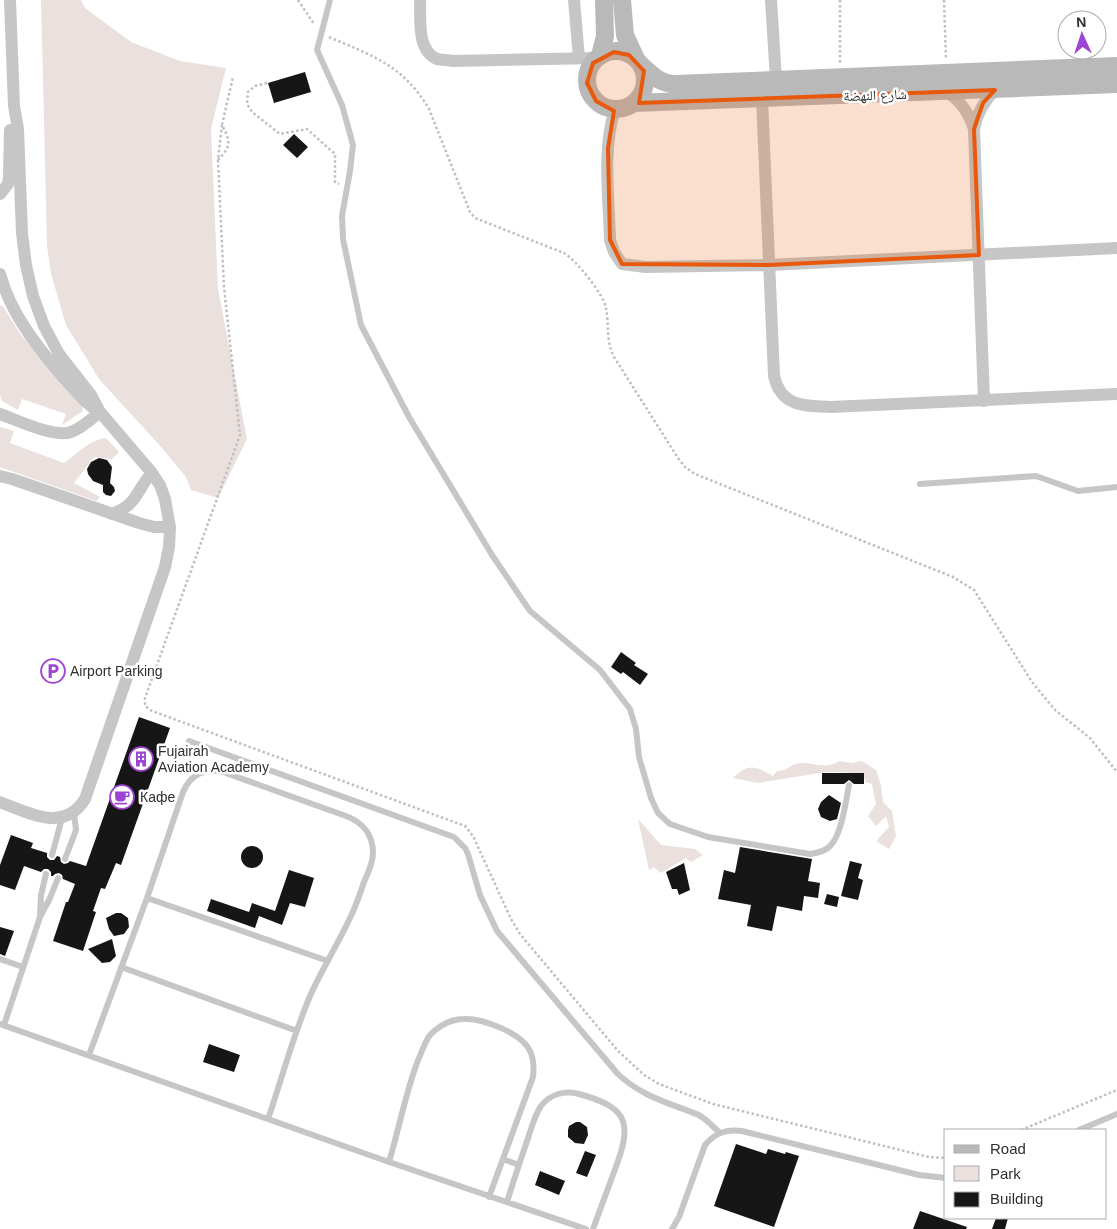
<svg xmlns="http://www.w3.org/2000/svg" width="1117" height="1229" viewBox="0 0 1117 1229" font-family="Helvetica,'Noto Naskh Arabic',sans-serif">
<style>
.green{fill:#eae0de}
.building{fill:#161616}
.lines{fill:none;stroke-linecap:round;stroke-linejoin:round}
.path{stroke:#bfbfbf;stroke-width:2.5;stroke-dasharray:2.5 2.5;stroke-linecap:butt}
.lane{stroke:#c6c6c6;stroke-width:6}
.street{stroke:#c6c6c6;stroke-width:12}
.secondary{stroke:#b9b9b9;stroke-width:18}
.marked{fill:#e8590c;fill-opacity:0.2;stroke:#e8590c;stroke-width:4;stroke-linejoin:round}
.labels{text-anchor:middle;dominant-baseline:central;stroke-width:5;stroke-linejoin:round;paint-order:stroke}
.street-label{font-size:14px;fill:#2f2f2f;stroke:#fff}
.poi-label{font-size:14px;fill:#2f2f2f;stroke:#fff;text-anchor:start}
</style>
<rect width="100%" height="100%" fill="#fff"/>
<path class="green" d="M41 0H81L85 8 131 42 180 61 226 68 211 129 218 289 247 439 218 498 191 490 186 477 162 448 99 379 66 325 51 274 47 245Z
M0 306H3L20 334 82 405 83 411 62 425 66 414 22 399 18 410 2 401 0 395Z
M0 427 14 431 10 443 64 463C77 454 89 440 106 438L119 452 112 459 94 457 74 483 100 497 96 501 0 467Z
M840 761 851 763 862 761 876 770 881 785 883 802 892 811 896 836 889 849 876 841 889 827 886 816 876 826 868 816 876 804 872 784 865 782 864 773 826 772 758 783 733 778C749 763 755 766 773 776L777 771C788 771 788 766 796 764 811 760 823 771 840 761Z
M638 819 661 845 695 849 703 855 691 862 686 858 661 873 654 867 649 870Z"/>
<path class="building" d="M305 72 311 92 274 103 268 83Z
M294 134 308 147 297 158 283 145Z
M99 458 107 460 112 467 110 483 114 487 115 491 111 496 106 495 103 492V485L93 481 88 474 87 469 91 462Z
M621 652 636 663 634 665 648 674 640 685 623 672 621 674 611 667Z
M139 717 170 728 121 865 116 863 105 889 101 888 93 911 96 912 83 951 53 941 66 902H68L75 884 63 879 62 875 59 873 55 874 53 876H51V872L48 869H44L41 872 24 866 15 890 0 885V865L11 835 33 843 31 848 47 853V857L50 860H54L57 856 60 857 61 862 64 864 68 863 70 861 86 866Z
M822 773H864V784H854L849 780 844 784H822Z
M829 795 841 803 837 819 830 821 821 817 818 809 821 802Z
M241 857a11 11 0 1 1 22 0a11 11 0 1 1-22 0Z
M740 847 812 859 808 881 820 883 818 898 804 896 802 911 777 906 772 931 747 926 751 905 718 899 724 870 735 873Z
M850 861 862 864 858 878 863 880 858 900 841 896Z
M684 863 690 890 679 895 677 889H672L666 872Z
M289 870 314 878 305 907 290 903 282 925 259 916 255 928 207 911 211 899 249 912 252 903 275 911Z
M827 894 839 897 837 907 824 904Z
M116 913H121L128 918 129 927 124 934 114 936 109 929 106 918Z
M0 927 14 931 5 956 0 954Z
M112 939 116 956 110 962 102 963 88 949Z
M209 1044 240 1055 234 1072 203 1062Z
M576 1122H580L587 1127 588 1135 584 1144 575 1143 568 1137V1130L569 1126Z
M736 1144 766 1154 768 1149 785 1154 786 1152 799 1156 774 1227 714 1206Z
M585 1151 596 1155 587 1177 576 1173Z
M540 1171 565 1181 559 1195 535 1185Z
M920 1211 967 1227 966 1229H913Z
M996 1218H1008L1005 1229H992Z"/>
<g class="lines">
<path class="path" d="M298 0 314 24
M840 0V63
M944 0 946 58
M329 37C373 56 403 65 429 109L470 212 475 218 564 253C576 260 604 295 606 308 609 324 606 342 614 357L678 458 685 467 695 474 953 577 974 590 1032 682 1055 710 1090 738 1117 772
M267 83 255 86 248 92 247 104 252 112 280 134 307 129 335 154V182L339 184
M222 125 218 160C231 146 231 142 222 125L233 77
M218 160 224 287 240 435 145 698V706L152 711 465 826 473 836 511 919 520 934 618 1051 644 1075 659 1084 713 1104 929 1157 946 1158
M1021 1130 1117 1090"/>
<path class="lane" d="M330 0 317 50 342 105 353 145 350 171 342 216 343 239 361 325 409 417 492 555 530 611 600 670 630 709 636 729 639 757 651 798 658 813 670 824 708 837 810 854C818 853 826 851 831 845 842 833 846 800 849 785
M920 484 1036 476 1078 491 1117 487
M189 741 454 837 465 848 468 854 480 895 497 931 617 1073C640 1096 669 1103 699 1115L706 1120 719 1132
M52 855 62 818
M65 859 76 830 74 813
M147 898 328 961
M40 916 41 895 46 874
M0 959 23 967
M121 967 297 1031
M0 1024 389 1162 586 1229
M4 1025 40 917 50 898 58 878
M89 1055 147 898 183 792C191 774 204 768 223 772L346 816C362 822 373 834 373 853 373 863 368 873 364 882 360 894 356 906 350 918 338 944 322 969 310 996 293 1036 282 1078 268 1119
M1079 1130 1117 1114
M503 1159 519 1165
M389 1162C399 1129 405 1095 417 1063 421 1054 424 1043 430 1035 439 1026 451 1019 464 1019 482 1018 522 1033 530 1051 534 1059 534 1068 533 1077L489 1197
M507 1202C513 1182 520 1162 527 1141 531 1130 534 1116 541 1106 550 1094 565 1090 579 1094 631 1108 632 1125 614 1172 607 1191 600 1210 593 1229
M672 1229 679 1217 705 1145C715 1133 726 1129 742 1131L919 1175 946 1178"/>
<path class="street" d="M420 0C421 18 416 50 437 59 442 60 448 60 453 61L597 58
M574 0 579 58
M771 0 776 80
M947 92C961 101 969 113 974 129
M762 99 774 376C781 407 804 406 831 407L1117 394
M615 109C602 149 609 198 610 240L614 252 622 264 646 267 769 265 1117 248
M0 194 8 184 9 176 10 130
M0 274C11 314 36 345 62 376 72 386 80 398 92 407
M984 401 974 129C977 113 984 101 995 90
M0 414C17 420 54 438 71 432 82 428 91 419 100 412
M0 476 12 479 139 523 154 527H170
M112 514C139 504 135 491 152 473
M0 802C29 813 64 833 85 799L165 567 169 547 170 527 165 499 160 485 152 473 100 412 91 395 59 354 44 326 33 296 26 265 22 233 18 129 14 106 10 0"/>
<path class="secondary" d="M622 0 625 35 636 59
M587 80a29 29 0 1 1 58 0a29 29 0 1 1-58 0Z
M600 56 605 36 604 0
M641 65C652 75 660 84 676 84L1117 66
M634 103 1117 84"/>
</g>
<path class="marked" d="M614 52 629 55 644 71 639 103 995 90 983 103 974 129 979 255 769 265 622 264 610 240 608 148 614 111 596 101 587 83 593 63Z"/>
<defs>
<g id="parking-ring" transform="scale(1.25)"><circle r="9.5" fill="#fff" stroke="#9e44d3" stroke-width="1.5"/><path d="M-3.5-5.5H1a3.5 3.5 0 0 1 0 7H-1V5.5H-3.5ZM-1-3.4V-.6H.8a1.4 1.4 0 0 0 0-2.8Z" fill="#9e44d3"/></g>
<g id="building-ring" transform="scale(1.25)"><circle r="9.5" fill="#fff" stroke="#9e44d3" stroke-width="1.5"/><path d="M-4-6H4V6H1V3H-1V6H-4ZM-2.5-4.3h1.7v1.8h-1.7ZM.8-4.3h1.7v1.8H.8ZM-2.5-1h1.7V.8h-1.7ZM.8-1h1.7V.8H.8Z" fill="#9e44d3"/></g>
<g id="cafe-ring" transform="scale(1.25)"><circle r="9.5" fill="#fff" stroke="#9e44d3" stroke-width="1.5"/><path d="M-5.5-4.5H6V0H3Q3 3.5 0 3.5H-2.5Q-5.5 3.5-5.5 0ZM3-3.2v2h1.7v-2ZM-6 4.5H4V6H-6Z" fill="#9e44d3"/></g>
</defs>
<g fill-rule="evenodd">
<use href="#parking-ring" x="53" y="671"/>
<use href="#building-ring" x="141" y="759"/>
<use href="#cafe-ring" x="122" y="797"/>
</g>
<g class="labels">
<g class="street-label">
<text transform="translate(875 95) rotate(-2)">شارع النهضة</text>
</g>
<g class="poi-label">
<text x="70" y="671">Airport Parking</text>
<text x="158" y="751">Fujairah<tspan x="158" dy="16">Aviation Academy</tspan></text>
<text x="140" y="797">Кафе</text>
</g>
</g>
<rect x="944" y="1129" width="162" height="90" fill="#ffffff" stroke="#acacac"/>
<rect x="954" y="1145" width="25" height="8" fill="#b9b9b9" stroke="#acacac"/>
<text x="990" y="1154" font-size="15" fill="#2f2f2f">Road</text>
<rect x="954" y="1166" width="25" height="15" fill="#eae0de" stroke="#acacac"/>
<text x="990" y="1179" font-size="15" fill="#2f2f2f">Park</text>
<rect x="954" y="1192" width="25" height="15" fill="#161616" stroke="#acacac"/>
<text x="990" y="1204" font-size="15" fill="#2f2f2f">Building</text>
<g transform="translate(1082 35) rotate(357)"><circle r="24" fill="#ffffff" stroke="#acacac"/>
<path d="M0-4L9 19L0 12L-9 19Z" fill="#9e44d3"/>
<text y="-8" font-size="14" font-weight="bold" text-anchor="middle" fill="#2f2f2f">N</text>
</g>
</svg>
